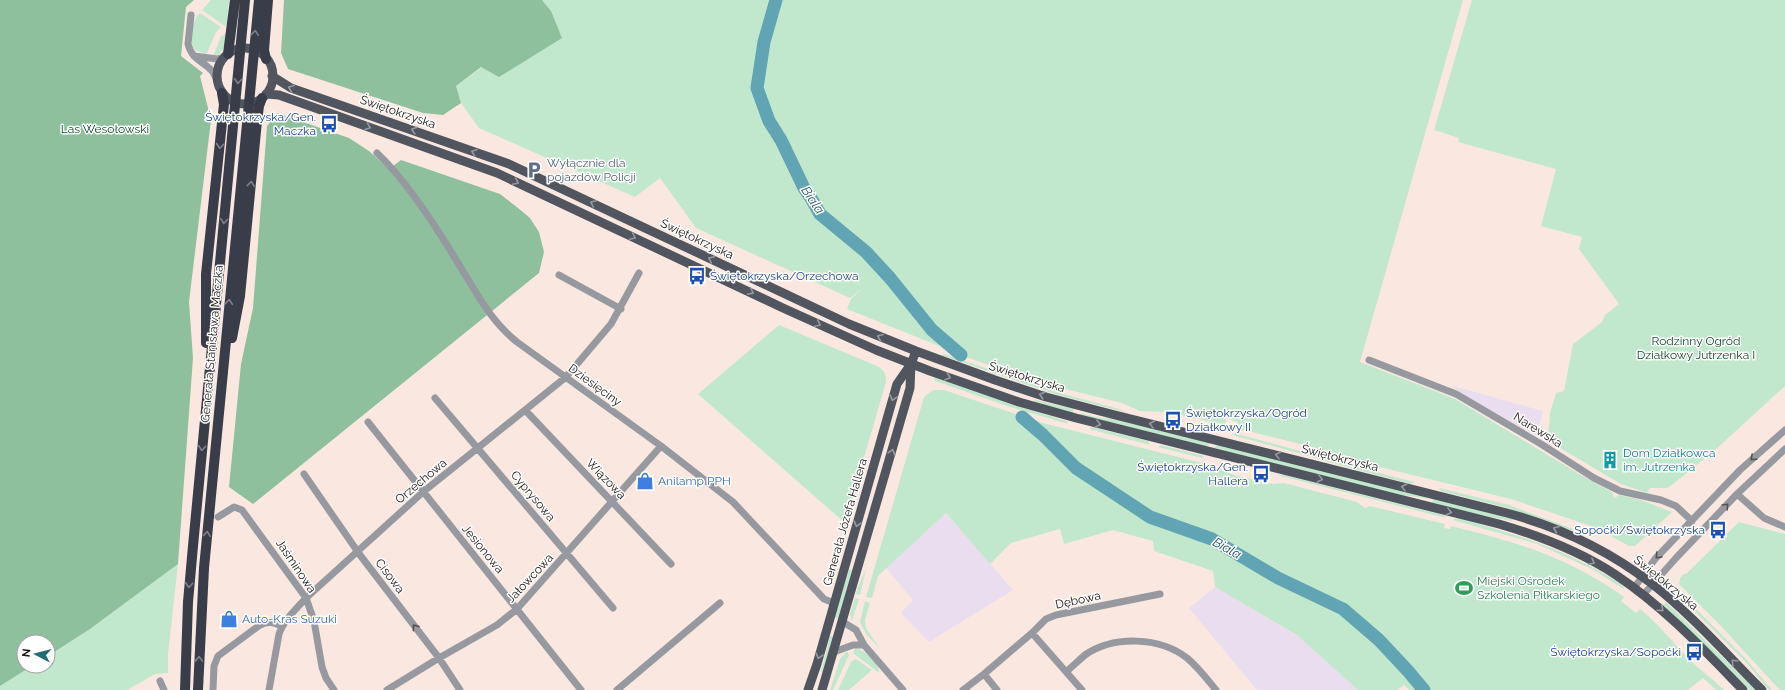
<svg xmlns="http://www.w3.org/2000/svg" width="1785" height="690" viewBox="0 0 1785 690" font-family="Raleway,sans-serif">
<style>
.industrial{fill:#ebddf0}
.green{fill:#c1e8cc}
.forest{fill:#8ec09d}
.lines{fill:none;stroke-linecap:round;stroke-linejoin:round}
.river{stroke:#61a4b4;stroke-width:13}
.minor{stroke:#96999f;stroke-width:7}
.major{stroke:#515560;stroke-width:9}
.highway{stroke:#393d4a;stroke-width:10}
.oneway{stroke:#7e8189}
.oneway2{stroke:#9799a0}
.oneway3{stroke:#535253}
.labels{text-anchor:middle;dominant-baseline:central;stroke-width:3;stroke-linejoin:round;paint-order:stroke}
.street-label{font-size:12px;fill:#1d1714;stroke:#fff}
.transit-label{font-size:12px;fill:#164399;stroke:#fff;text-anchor:end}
.park-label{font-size:12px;fill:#0f4a29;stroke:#fff}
.service-label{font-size:12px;fill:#4e5e75;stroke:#fff;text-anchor:start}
.culture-label{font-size:12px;fill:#0d838f;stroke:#fff;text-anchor:start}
.shop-label{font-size:12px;fill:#366cbe;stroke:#fff;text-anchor:start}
.leisure-label{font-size:12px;fill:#27864d;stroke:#fff;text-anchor:start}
.water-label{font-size:13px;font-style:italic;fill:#205864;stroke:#fff}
</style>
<rect width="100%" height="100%" fill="#fae8e0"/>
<path class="industrial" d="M1454 386 1543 411 1537 436 1461 394Z
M946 513 1013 590 929 642 901 613 913 600 886 568Z
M1215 587 1297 635 1358 690H1257L1189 608Z"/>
<path class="green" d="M211 0H229L227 24 225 26 202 10Z
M542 0H1463L1360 362 1455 399 1584 477 1612 492 1614 498 1620 495 1641 500 1672 512 1635 546H1629L1594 527 1511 499 1359 462 1316 448 1236 428 1238 422 1226 418 1225 425 1167 412 1140 411 1122 403 1065 389 974 360 847 309 851 299 861 289 850 298 696 228 660 178 635 197 479 128 461 103 456 86 482 67 551 11Z
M1472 0H1785V386L1714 451 1673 484 1667 488H1650L1647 493 1621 484 1548 441 1550 413 1556 393 1564 391 1573 344 1602 322 1605 315 1619 304 1579 249 1582 237 1541 226 1556 169 1458 142 1459 138 1434 130Z
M200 13 221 27 216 32 207 53 205 54 195 50C187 40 192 20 200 13Z
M227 33C225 43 225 54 213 56L221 36Z
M779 325 877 366C884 370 886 373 886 382L845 523 698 394Z
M944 354 1060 393 1116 408 1129 413 1058 395 941 355Z
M934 377 1066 421 1068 424 1007 406 935 381Z
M933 390H944L1043 423 1206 464 1234 475 1272 484 1284 483 1357 502 1365 508 1370 506 1445 524 1444 528 1450 529 1451 526C1517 542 1568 557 1624 597L1621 601 1636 613 1640 609C1658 623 1673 643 1689 659 1700 670 1713 679 1724 690H1716L1703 678 1688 690H1409L1404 685 1397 690H1358L1297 635 1215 587 1213 571 1154 551 1153 541 1113 530 1064 544 1060 529 1011 543 990 564 946 513 878 576 872 598 866 597 924 397Z
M1035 400 1074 409 1073 413 1034 402Z
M1081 413 1096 417 1112 419 1211 443 1206 447 1081 415Z
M1092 427 1148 441 1150 445 1089 429Z
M1232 433C1294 448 1353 467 1415 482L1411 484C1352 469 1294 451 1235 436Z
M1161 445 1204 456 1202 458 1158 447Z
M1218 445 1426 496V498L1394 494 1213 448Z
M1277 475H1284L1443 515 1446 518Z
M1439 488 1509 505 1573 529 1572 530 1567 529 1508 508 1441 491Z
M1434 498 1513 519 1512 521 1475 514 1432 503Z
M1457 518C1509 532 1559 547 1606 575 1613 579 1622 583 1625 590L1592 569 1537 544 1453 520Z
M1739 522 1785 534V690H1780L1777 687 1720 625 1679 584 1680 578 1685 573 1686 574Z
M178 564 168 654V673L155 674 127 690H0V686L32 666H48V656L90 629Z
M849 569 852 570 840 618H834Z
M866 569 860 595 856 594 858 587Z
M1677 590 1746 659 1772 690H1769L1745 661 1675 592Z
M855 598 859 599 852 621 850 614Z
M865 601 870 603 865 620 866 628 880 649 866 634 860 622Z
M1666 602 1756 690H1750L1663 605Z
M830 636 834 637 824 673 821 672Z
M855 648C865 650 879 662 879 673L853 653Z
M847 651 849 655 833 690H830L840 659Z
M856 659 872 670 849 690H838L851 662Z"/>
<path class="forest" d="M0 0H194L186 7 181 56 203 73 200 76 211 120 189 302 193 358 178 564 90 629 48 656V642H24V666H32L0 686Z
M284 0H542L551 11 562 38 499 77 481 67 456 86 461 103 443 115 423 113 288 69 281 53Z
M277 113 349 138 369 151 389 169 401 160 500 194 518 208 530 218 539 232 544 252 539 273 253 504 229 487 241 364 253 308 267 126Z"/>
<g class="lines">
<path class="river" d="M776 0 764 42 757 88 769 121 781 140 804 188 811 198 820 214 866 252 890 278 932 330 961 355
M1022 417 1043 435 1076 468 1150 517 1212 539 1278 578 1343 609 1379 640 1408 671 1424 690"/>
<path class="minor" d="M191 15 188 44C192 60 203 61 212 71 214 73 215 77 217 80
M194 56 217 59 224 57
M377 153C409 183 441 234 464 273 480 299 493 323 517 342L661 446 733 502 824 599 834 603
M559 275 621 309
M1369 360 1456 394 1541 444 1594 478 1620 491 1661 500 1676 506 1692 521
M435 398 613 608
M525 410 671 564
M368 422 581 690
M304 474 360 555 439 658 460 690
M1737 494 1764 518 1785 527
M218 517 234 507 242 510 306 598 314 621 322 667 326 678 334 690
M1634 588 1655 559 1740 470 1785 430
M1643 595 1676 558 1737 494 1785 449
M843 622 856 630 864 645 903 690
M834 652 853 645H864
M1067 671C1073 666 1079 660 1085 655 1114 635 1160 637 1187 658 1198 667 1207 679 1216 690
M984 674 997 690
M160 681 164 690
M213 690 214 666 218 656 260 625C268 621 273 622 282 626
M269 690 279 634C284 620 296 609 306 598L423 492 566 377 611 324 639 273
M387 690 439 658 497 625 517 609 661 446
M617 690 720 603
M963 690 984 674 1032 633
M1082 690 1032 633 1046 619 1056 615 1160 594"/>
<path class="major" d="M217 76a28 28 0 1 1 56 0a28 28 0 1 1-56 0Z
M272 76 291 88 509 164 849 324 916 351 995 380 1046 397 1115 415 1507 513C1559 527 1608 550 1651 583 1691 614 1726 654 1762 690
M266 94 279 95 497 173 783 308 876 350 930 371 1019 402 1076 418 1499 524C1540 536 1581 552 1616 575 1664 607 1703 649 1743 690
M808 690 817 664 897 384 911 364 916 351
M822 690 910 388 911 364"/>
<path class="highway" d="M228 54 235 0
M266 59 264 50 268 0
M232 338 240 296 257 121 259 106 262 98
M206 343V274L224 104 222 93
M185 690 188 602 193 546 245 0
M198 690 204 568 259 0"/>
</g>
<defs><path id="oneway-chevron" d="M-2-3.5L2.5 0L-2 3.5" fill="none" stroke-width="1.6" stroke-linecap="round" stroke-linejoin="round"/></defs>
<g class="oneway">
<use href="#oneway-chevron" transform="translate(255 33) rotate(-84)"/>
<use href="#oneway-chevron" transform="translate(238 81) rotate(95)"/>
<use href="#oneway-chevron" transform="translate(220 146) rotate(95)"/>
<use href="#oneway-chevron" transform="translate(251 184) rotate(-84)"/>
<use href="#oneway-chevron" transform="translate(224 221) rotate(96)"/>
<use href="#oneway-chevron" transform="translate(229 302) rotate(-85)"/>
<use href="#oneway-chevron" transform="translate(202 448) rotate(95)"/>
<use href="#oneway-chevron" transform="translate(207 534) rotate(-84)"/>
<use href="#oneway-chevron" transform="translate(189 585) rotate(95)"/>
<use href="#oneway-chevron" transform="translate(199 659) rotate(-88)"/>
</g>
<g class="oneway2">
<use href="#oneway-chevron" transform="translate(291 88) rotate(-157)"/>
<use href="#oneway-chevron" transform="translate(368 127) rotate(20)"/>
<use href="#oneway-chevron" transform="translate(414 130) rotate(-161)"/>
<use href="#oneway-chevron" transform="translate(474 152) rotate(-160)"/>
<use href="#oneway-chevron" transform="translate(516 182) rotate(25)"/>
<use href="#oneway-chevron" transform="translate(593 203) rotate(-155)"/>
<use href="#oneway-chevron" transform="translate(633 237) rotate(25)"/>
<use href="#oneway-chevron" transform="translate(711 259) rotate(-155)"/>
<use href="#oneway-chevron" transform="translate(751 292) rotate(26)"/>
<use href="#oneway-chevron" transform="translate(818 324) rotate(25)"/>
<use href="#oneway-chevron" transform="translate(880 337) rotate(-157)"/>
<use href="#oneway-chevron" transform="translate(948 377) rotate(19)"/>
<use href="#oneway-chevron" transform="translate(1042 395) rotate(-163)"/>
<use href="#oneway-chevron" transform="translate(893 398) rotate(106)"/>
<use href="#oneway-chevron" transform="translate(1098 424) rotate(14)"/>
<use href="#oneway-chevron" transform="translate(1152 424) rotate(-166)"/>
<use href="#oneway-chevron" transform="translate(892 452) rotate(-74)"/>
<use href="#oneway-chevron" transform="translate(1278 455) rotate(-166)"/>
<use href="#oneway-chevron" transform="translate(1320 479) rotate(14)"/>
<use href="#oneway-chevron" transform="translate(1404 487) rotate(-166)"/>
<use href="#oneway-chevron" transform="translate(1449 512) rotate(14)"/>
<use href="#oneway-chevron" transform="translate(857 524) rotate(106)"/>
<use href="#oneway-chevron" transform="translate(1556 529) rotate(-158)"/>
<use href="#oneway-chevron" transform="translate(1592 562) rotate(28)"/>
<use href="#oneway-chevron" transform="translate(1661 609) rotate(42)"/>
<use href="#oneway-chevron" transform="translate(819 656) rotate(106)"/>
<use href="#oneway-chevron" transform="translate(1734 662) rotate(-135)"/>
</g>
<g class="oneway3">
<use href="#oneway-chevron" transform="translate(1753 458) rotate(138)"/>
<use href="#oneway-chevron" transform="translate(1726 506) rotate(-46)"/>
<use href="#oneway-chevron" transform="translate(1658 556) rotate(133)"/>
<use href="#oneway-chevron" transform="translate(415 627) rotate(-127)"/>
</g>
<defs>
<g id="bus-bare" transform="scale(1.38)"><path d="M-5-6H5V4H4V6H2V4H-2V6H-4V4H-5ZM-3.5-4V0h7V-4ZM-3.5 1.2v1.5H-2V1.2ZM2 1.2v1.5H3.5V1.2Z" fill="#1a4fb4" stroke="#fff" stroke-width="2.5" paint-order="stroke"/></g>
<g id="parking-bare" transform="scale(1.38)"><path d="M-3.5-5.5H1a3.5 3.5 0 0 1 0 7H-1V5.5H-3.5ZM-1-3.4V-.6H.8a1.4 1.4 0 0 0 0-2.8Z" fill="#5c6f8a" stroke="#fff" stroke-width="2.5" paint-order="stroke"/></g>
<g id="building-bare" transform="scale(1.38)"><path d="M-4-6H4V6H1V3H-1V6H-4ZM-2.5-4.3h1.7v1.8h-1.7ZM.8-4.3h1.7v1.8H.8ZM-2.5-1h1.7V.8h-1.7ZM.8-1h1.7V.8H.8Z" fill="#0f9aa8" stroke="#fff" stroke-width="2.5" paint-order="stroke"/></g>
<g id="shop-bare" transform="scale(1.38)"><path d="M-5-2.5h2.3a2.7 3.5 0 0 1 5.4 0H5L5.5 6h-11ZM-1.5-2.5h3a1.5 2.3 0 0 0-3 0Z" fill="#3f7fe0" stroke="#fff" stroke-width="2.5" paint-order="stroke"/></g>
<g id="stadium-bare" transform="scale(1.38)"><path d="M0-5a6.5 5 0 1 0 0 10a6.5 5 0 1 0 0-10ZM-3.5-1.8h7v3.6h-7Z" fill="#2e9e5b" stroke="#fff" stroke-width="2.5" paint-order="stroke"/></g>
</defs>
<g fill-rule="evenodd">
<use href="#bus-bare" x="329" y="124"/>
<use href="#parking-bare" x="534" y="170"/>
<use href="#bus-bare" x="697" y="276"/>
<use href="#bus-bare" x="1173" y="420"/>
<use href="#building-bare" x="1610" y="460"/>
<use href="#bus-bare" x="1261" y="474"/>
<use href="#shop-bare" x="645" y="481"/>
<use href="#bus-bare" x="1718" y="530"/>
<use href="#stadium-bare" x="1464" y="588"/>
<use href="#shop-bare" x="229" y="619"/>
<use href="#bus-bare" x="1694" y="652"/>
</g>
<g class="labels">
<g class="street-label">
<text transform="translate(398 112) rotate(19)">Świętokrzyska</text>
<text transform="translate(697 239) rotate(25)">Świętokrzyska</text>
<text transform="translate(212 344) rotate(-85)">Generała Stanisława Maczka</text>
<text transform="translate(1027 377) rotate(17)">Świętokrzyska</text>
<text transform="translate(595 385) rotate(36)">Dziesięciny</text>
<text transform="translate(1538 430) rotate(32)">Narewska</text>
<text transform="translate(1340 458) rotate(14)">Świętokrzyska</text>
<text transform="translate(606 479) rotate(46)">Wiązowa</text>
<text transform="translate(421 481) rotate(-40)">Orzechowa</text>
<text transform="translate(533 496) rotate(50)">Cyprysowa</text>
<text transform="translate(845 522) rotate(-74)">Generała Józefa Hallera</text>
<text transform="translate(483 549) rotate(51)">Jesionowa</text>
<text transform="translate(296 566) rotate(56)">Jaśminowa</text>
<text transform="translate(390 576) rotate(53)">Cisowa</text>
<text transform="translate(530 578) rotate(-47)">Jałowcowa</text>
<text transform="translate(1666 583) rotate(39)">Świętokrzyska</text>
<text transform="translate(1078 600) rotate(-12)">Dębowa</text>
</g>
<g class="transit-label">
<text x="316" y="117">Świętokrzyska/Gen.<tspan x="316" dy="14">Maczka</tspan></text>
<text x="710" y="276" text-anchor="start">Świętokrzyska/Orzechowa</text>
<text x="1186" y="413" text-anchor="start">Świętokrzyska/Ogród<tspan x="1186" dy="14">Działkowy II</tspan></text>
<text x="1248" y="467">Świętokrzyska/Gen.<tspan x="1248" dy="14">Hallera</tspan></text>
<text x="1705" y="530">Sopoćki/Świętokrzyska</text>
<text x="1681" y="652">Świętokrzyska/Sopoćki</text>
</g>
<g class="park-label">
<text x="105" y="129">Las Wesołowski</text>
<text x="1696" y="341">Rodzinny Ogród<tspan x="1696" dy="14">Działkowy Jutrzenka I</tspan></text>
</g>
<g class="service-label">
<text x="547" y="163">Wyłącznie dla<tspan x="547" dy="14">pojazdów Policji</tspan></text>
</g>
<g class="culture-label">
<text x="1623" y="453">Dom Działkowca<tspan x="1623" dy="14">im. Jutrzenka</tspan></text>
</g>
<g class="shop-label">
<text x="658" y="481">Anilamp PPH</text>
<text x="242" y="619">Auto-Kras Suzuki</text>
</g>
<g class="leisure-label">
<text x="1477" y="581">Miejski Ośrodek<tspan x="1477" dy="14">Szkolenia Piłkarskiego</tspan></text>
</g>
<g class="water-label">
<text transform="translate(813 200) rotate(56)">Biala</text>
<text transform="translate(1227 548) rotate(29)">Biala</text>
</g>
</g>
<g transform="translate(36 654) rotate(277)"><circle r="19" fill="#ffffff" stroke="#a5a2a1"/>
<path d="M0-3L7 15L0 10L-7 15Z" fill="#216c73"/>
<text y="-6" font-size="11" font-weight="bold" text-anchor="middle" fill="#1d1714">N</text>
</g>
</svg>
